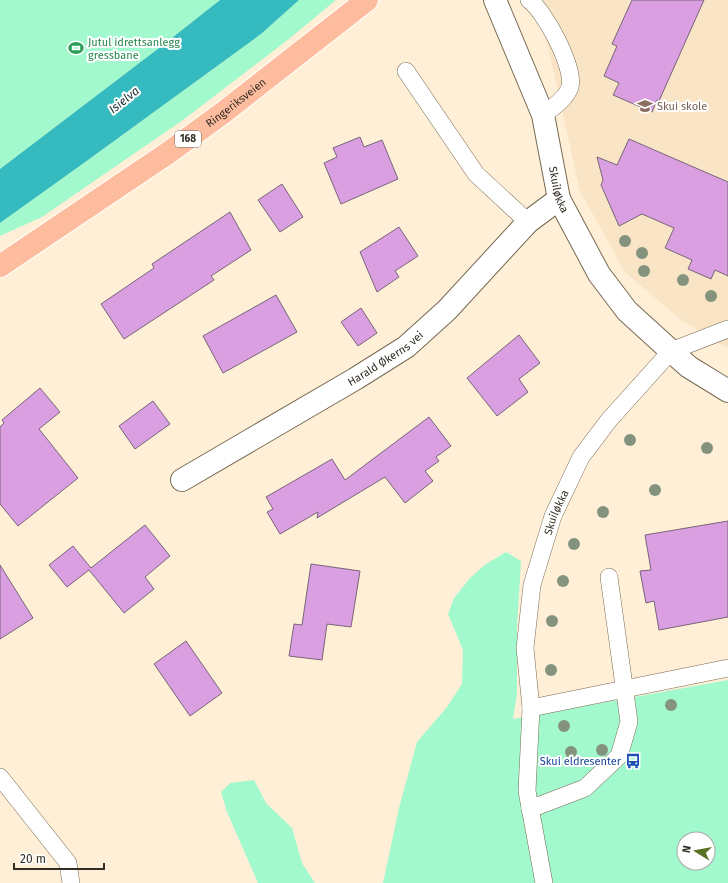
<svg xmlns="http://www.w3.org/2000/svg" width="728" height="883" viewBox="0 0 728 883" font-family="'Fira Sans',sans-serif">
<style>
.built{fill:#f9e5c5}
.green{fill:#a3f9ce;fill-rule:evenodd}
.water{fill:#35bbbf}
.building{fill:#d99fe0;stroke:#776579}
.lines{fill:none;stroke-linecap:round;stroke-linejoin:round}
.service-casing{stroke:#776a53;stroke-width:18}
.minor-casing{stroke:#776a53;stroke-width:24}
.primary-casing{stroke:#fff;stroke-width:24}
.service{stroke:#fff;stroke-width:17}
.minor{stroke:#fff;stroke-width:22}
.primary{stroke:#fdbc9e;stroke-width:22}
.tree{fill:#84937d}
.labels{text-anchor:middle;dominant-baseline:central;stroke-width:4;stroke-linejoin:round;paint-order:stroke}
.shield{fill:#fff;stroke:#706b64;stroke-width:1}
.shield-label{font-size:10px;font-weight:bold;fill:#322c22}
.leisure-label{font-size:11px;fill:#27864d;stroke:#fff;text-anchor:start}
.street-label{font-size:11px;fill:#322c22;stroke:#fff}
.education-label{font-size:11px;fill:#785e54;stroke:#fff;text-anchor:start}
.transit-label{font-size:11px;fill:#164399;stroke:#fff;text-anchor:end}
.water-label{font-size:12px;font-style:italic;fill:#203637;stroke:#fff}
</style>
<rect width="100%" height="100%" fill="#ffefd6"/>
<path class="built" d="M543 0H728V348L681 320 625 272 580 191 542 20Z"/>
<path class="green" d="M0 0H220L163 45 0 169Z
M299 0H336L289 39 183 120 42 217 0 236V223L88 160 261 34Z
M506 552 521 561 517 627V694L513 719 728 680V883H383L399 808 417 742 447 707 462 684 463 650 448 614 454 598 471 577 486 564ZM684 839H708V863H684Z
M254 780 266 803 292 828 302 863 315 883H258L227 812 221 792 230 783Z"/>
<path class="water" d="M220 0H299L261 34 88 160 0 223V169L163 45Z"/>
<path class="building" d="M632 0H704L659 101 657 100 652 112 613 95 619 83 604 76 617 46 612 44Z
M360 137 364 147 382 140 398 179 341 204 324 163 337 157 333 148Z
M629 139 728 182V276L715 270 711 279 688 269 692 260 665 248 674 228 642 214 619 226 601 185 603 180 597 157 617 165Z
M282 184 303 217 280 232 258 200Z
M230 212 251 250 211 276 214 280 124 339 101 304 154 268 152 264Z
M399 227 418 256 395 271 399 277 377 292 360 252Z
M276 295 297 332 223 373 203 336Z
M361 308 377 333 358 346 341 322Z
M519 335 540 363 519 379 528 392 497 416 467 378Z
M40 388 60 412 39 429 78 478 18 526 0 504V427L4 423 2 420Z
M153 401 170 424 135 449 119 426Z
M429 417 451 446 436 457 439 461 425 471 433 481 405 503 385 477 317 518 318 512 280 534 267 512 273 509 266 497 332 459 345 480Z
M728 521V617L659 630 654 601 646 603 640 571 651 570 645 535Z
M145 525 170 556 145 577 154 589 124 613 89 570 67 587 49 565 73 546 91 568Z
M311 564 360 571 351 627 327 624 322 660 289 656 294 624 302 625Z
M0 565 33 618 0 639Z
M186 641 222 693 190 716 154 664Z"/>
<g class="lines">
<g class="service-casing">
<g id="service">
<path d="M529 0C545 11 575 68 570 87 566 99 552 108 543 115"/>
<path d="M406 71 476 174 528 222"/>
<path d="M531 708 728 668"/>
<path d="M0 777 68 863 71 883"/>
<path d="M530 809 585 788 619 756 629 722 609 577"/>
<path id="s1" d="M544 883 527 791 531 708 525 648 532 585 553 516 581 457 609 420 671 351 728 329"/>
</g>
</g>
<g class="minor-casing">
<g id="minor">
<path id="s2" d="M495 0 543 115 559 199 599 274 627 311 671 351 689 367 728 391"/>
<path id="s3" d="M182 480 355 379 406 347 447 310 528 222 559 199"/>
</g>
</g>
<g class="primary-casing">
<g id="primary">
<path id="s4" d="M0 266 168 153 224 112 367 0"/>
</g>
</g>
<use href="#service" class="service"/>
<use href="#minor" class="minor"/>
<use href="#primary" class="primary"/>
</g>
<g class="tree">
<circle cx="625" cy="241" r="6"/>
<circle cx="642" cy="253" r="6"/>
<circle cx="644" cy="271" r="6"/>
<circle cx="683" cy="280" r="6"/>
<circle cx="711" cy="296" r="6"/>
<circle cx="630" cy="440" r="6"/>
<circle cx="707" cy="448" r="6"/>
<circle cx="655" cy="490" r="6"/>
<circle cx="603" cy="512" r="6"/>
<circle cx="574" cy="544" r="6"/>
<circle cx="563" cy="581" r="6"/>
<circle cx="552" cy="621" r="6"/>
<circle cx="551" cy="670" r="6"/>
<circle cx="671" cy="705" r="6"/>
<circle cx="564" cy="726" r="6"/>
<circle cx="602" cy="750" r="6"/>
<circle cx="571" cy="752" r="6"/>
</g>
<defs>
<g id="stadium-bare" transform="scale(1.2)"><path d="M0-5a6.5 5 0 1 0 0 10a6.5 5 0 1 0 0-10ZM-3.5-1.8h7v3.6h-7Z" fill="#2e9e5b" stroke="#fff" stroke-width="2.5" paint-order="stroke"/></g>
<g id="school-bare" transform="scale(1.2)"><path d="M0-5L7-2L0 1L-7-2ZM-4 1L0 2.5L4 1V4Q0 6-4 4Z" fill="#8d6e63" stroke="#fff" stroke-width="2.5" paint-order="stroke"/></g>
<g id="bus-bare" transform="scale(1.2)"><path d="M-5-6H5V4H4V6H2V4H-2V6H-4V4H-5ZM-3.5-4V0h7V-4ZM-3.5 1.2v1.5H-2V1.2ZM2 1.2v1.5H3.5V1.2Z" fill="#1a4fb4" stroke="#fff" stroke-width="2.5" paint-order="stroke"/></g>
</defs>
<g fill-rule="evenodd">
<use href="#stadium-bare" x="76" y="48"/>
<use href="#school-bare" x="645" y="106"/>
<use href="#bus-bare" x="633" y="761"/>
</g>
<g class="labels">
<rect class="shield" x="175" y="131" width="26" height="16" rx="3"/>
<g class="shield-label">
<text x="188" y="139">168</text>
</g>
<g class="leisure-label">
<text x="88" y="42">Jutul idrettsanlegg<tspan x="88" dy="13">gressbane</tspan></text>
</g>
<g class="street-label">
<text stroke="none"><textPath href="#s4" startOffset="287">Ringeriksveien</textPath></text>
<text stroke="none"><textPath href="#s2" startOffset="201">Skuiløkka</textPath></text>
<text stroke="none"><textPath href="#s3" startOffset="237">Harald Økerns vei</textPath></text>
<text stroke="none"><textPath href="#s1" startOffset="377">Skuiløkka</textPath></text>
</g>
<g class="education-label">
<text x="657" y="106">Skui skole</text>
</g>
<g class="transit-label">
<text x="621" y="761">Skui eldresenter</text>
</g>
<g class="water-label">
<text transform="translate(124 100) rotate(-39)">Isielva</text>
</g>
</g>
<g transform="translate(696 851) rotate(281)"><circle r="19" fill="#ffffff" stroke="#adaba7"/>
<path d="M0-3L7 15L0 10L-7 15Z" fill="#587123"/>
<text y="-6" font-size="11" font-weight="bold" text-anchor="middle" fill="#322c22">N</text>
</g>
<path d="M14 863v6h90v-6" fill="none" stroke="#322c22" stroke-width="2"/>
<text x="20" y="863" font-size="12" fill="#322c22" stroke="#ffffff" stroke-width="3" paint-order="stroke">20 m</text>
</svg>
